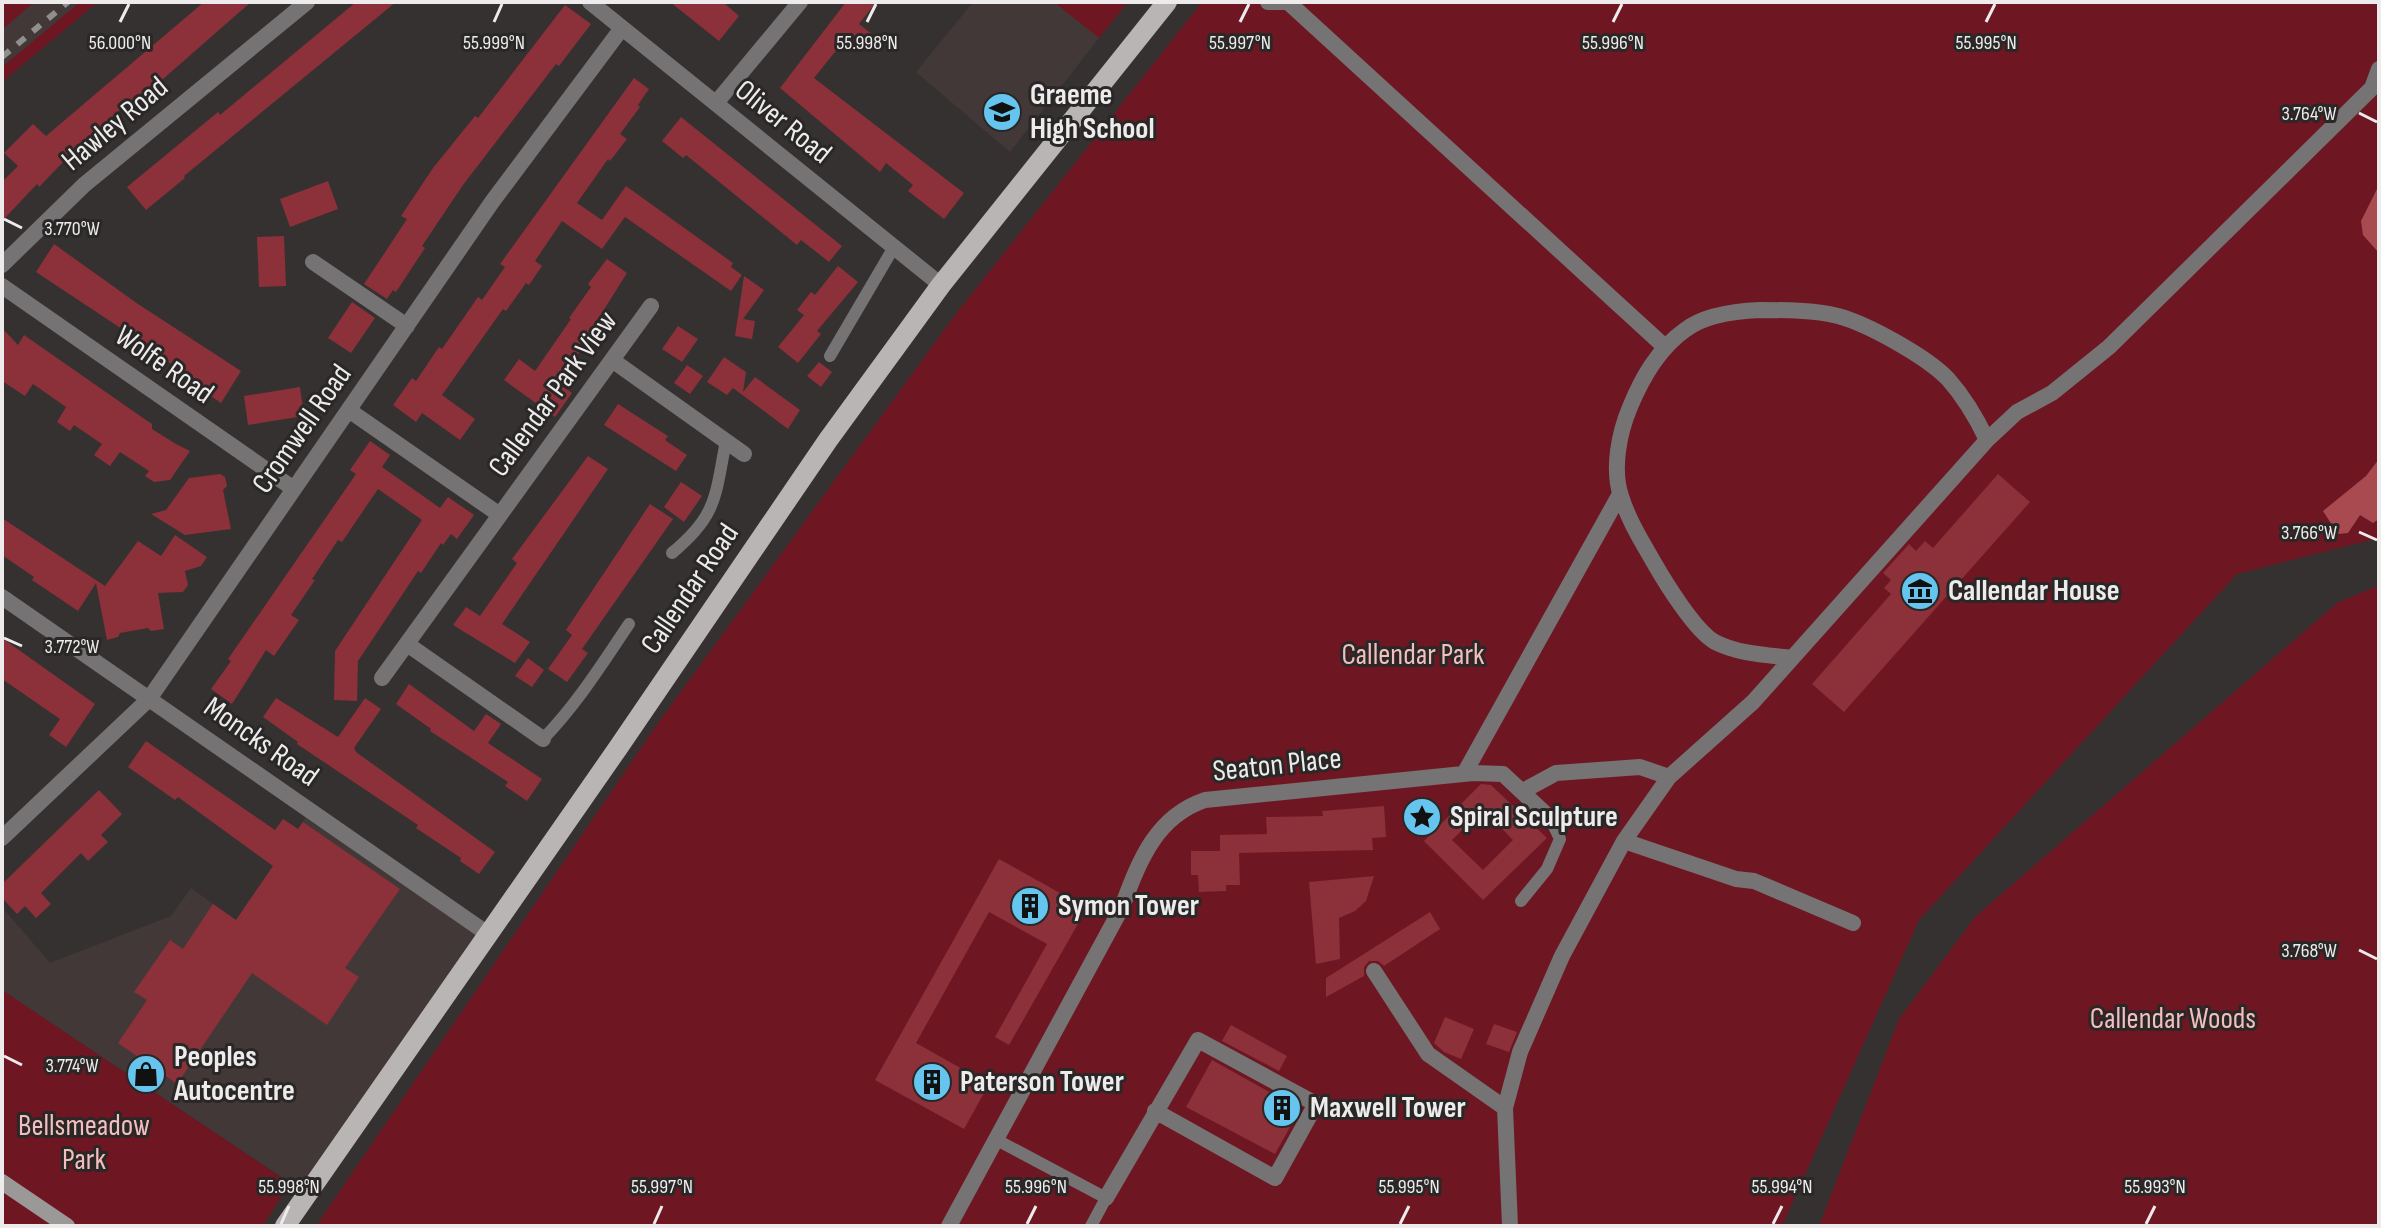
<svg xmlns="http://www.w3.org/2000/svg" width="2381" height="1228" viewBox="0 0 2381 1228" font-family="'Sofia Sans Condensed',sans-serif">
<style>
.built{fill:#433838}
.green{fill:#6e1723}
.water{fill:#a94a50}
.building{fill:#8c3039;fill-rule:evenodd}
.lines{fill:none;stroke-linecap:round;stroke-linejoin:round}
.lane{stroke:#757373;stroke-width:12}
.street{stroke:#757373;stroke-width:16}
.secondary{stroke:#9b9898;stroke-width:16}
.primary{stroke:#b9b5b4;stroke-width:20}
.rail{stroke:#918e8e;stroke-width:6;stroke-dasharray:10 10;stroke-linecap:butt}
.ticks{fill:none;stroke:#edebeb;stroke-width:3}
.labels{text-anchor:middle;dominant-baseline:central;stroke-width:6;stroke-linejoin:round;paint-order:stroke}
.poi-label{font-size:30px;font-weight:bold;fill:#edebeb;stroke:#2a2727;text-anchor:start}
.street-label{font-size:30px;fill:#edebeb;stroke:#2a2727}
.park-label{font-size:30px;fill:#f3bebe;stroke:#2a2727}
.ticks-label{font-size:20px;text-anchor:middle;fill:#edebeb;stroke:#2a2727;stroke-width:6;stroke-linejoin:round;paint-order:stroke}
</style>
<rect width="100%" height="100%" fill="#353131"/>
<path class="built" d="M2 2H98L2 82Z
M973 2H1127L1010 152 916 72Z
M312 808 488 934 307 1194 2 990V907L50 963 171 916 191 888 236 920Z"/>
<path class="green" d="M2 2H34L2 30Z
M80 2H98L2 82V67Z
M1054 2H1128L1099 38Z
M1202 2H2379V538L2237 574 1919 920 1782 1226H316L658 723 955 315Z
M2379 585V1226H1819L1899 1019 1975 917 2337 603Z
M2 990 290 1183 263 1226H2Z"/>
<path class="water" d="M2379 185V253L2363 235 2361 221Z
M2379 459V519L2373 523 2360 515 2348 533 2338 534 2323 511 2366 476Z"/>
<path class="building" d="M204 2H251L131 107 128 103 66 156 67 158 39 187 37 184 2 221V182L18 166 4 153 33 124 46 136Z
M356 2H396L184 176 185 178 146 210 127 187 218 112 220 115Z
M670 2H723L739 16 719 41Z
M846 2H876L859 24 872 34 861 48 847 37 814 78 964 193 944 219 908 191 913 185 886 163 880 172 780 88Z
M565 5 591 24 559 66 556 64 463 185 422 246 425 248 396 292 393 290 387 299 364 284 407 219 401 216 433 168 475 116 478 118Z
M634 78 649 89 638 105 640 107 620 134 627 139 610 161 608 159 577 203 602 220 626 186 733 263 731 267 742 275 731 291 625 217 602 249 562 221 535 261 542 266 529 285 526 283 506 311 503 309 442 395 475 419 460 440 422 413 416 422 393 405 412 378 416 381 439 347 442 349 478 297 482 300 505 267 500 264Z
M681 117 842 246 829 262 801 240 797 245 686 155 683 158 662 141Z
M328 181 338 209 290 227 280 199Z
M284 236 286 286 259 287 257 237Z
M54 244 138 304 241 371 221 403 174 371 176 367 127 335 128 333 36 272Z
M607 259 627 273 588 335 590 337 558 383 572 393 555 417 504 380 519 359 535 371 571 319 569 318 591 287 588 284Z
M838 266 858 282 817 331 821 334 798 363 778 347 804 315 797 310 811 292 815 295Z
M744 276 764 290 743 319 755 321 752 339 735 336Z
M352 302 375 318 351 353 328 338Z
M678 326 698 339 682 362 662 349Z
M2 328 18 345 24 335 146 420 152 424V429L176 444 190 451 170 480 154 482 145 476 149 471 120 452 110 466 94 455 102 444 74 425 70 431 57 422 66 407 33 384 25 396 2 381Z
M724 357 746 372 743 392 755 377 800 410 788 429 733 388 727 395 707 382Z
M819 362 832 372 821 387 807 376Z
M687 365 703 376 690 394 674 383Z
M300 387 304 416 248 425 244 396Z
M618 404 668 436 665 440 687 455 676 471 604 425Z
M370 441 390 455 382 467 440 508 448 497 474 515 457 539 451 534 443 545 441 543 421 573 418 571 358 661 357 701 334 700 335 651 422 520 378 489 342 542 338 540 312 579 315 580 291 615 299 620 274 656 266 650 232 704 211 689 231 661 228 659 356 474 350 470Z
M588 456 608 469 502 624 530 642 515 663 453 625 466 607 480 616 517 563 512 559Z
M220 474 225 477 227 486 223 490 231 529 185 535 151 514 166 510 189 478Z
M1998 474 2030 502 1844 712 1812 684 1891 594 1884 588 1891 580 1883 573 1909 544 1916 551 1925 541 1933 548Z
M681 482 702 496 684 522 664 507Z
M650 504 673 519 582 649 588 653 567 682 548 669 572 635 566 630Z
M2 518 105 586 138 541 161 556 175 535 207 557 201 566 185 571 188 585 183 592 158 593 164 629 151 631 148 628 120 633 118 637 107 640 96 583 78 611 32 580 34 577 2 555Z
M2 638 95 704 66 747 49 735 60 719 2 679Z
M528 658 544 670 532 687 515 676Z
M409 684 474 731 486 714 501 724 488 743 542 779 527 801 505 786 508 782 430 731 431 729 396 704Z
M276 698 338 737 365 698 381 709 354 748 356 752 495 852 479 874 460 861 461 858 416 828 418 825 297 744 298 742 263 717Z
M146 741 275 830 283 819 298 829 303 822 400 889 345 968 359 977 327 1025 252 973 177 1084 118 1043 147 1000 134 992 170 940 183 949 213 904 236 920 273 866 178 797 175 800 128 767Z
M1481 784 1491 785 1547 838 1483 900 1424 841ZM1483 809 1513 840 1483 870 1452 840Z
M99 790 122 814 101 835 108 842 88 861 81 853 41 893 51 904 36 918 25 906 17 914 2 898V884Z
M1384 806 1386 837 1372 838 1373 850 1239 853 1240 885H1226V891L1199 892 1198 875H1191V851H1220V835L1267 834 1266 817 1323 816 1322 811Z
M999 859 1087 908 1009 1045 995 1037 1047 944 989 912 916 1043 989 1084 964 1129 875 1080Z
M1374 876 1366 901 1355 911 1339 918 1340 959 1316 964 1309 882Z
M1430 912 1440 929 1384 966 1378 961H1369L1364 967V976L1326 997V978Z
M1445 1017 1474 1029 1461 1059 1444 1052 1434 1043Z
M1494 1024 1517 1032 1509 1052 1486 1044Z
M1231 1025 1287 1056 1279 1071 1222 1041Z
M1212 1060 1300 1109 1275 1154 1186 1107Z"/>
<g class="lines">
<path class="lane" d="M830 356 894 247
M672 553C718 515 715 496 726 441
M543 739C577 704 602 664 629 624
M1521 901 1547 869 1560 839 1550 818
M995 1139 1106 1198 1091 1226"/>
<path class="street" d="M590 2 941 285
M1268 2H1288
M1288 2 1665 347
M716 103 800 2
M313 262 407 326
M2 265 84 185 307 2
M2 286 294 489
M612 360 744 454
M350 411 500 515
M2 597 488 934
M407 644 543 739
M1792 658C1767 655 1738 654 1715 642 1695 631 1665 582 1653 561 1641 540 1628 519 1621 496 1612 469 1619 433 1630 407 1642 378 1658 349 1685 330 1704 315 1737 311 1760 310 1785 310 1814 310 1838 316 1868 324 1927 357 1948 379 1965 398 1976 417 1987 440
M382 678 651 306
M1464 774 1620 494
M1523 791 1556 773 1640 767 1669 777
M2 838 149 699 492 202 622 28
M1624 841 1736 879 1754 881 1853 923
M1374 971 1428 1054 1505 1108
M1106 1198 1198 1040 1316 1104 1275 1178 1155 1111
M949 1226 1122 907C1139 862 1155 817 1205 800L1473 773 1503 774 1550 818
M1510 1226 1505 1108 1520 1052 1562 956 1624 841 1669 777 1753 702 1987 440 2017 412 2052 393 2109 347 2372 88 2379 69"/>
<path class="secondary" d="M2 1182 67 1226"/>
<path class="primary" d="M285 1226 618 748 828 440 941 285 1167 2"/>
<path class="rail" d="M2 57 68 2"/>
</g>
<path class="ticks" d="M120 22 129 4M494 22 502 4M867 22 876 4M1240 22 1249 4M1613 22 1622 4M1986 22 1995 4M2359 113 2377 122M4 219 22 228M2359 532 2377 540M4 638 22 646M2359 950 2377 959M4 1056 22 1065M281 1224 289 1206M654 1224 662 1206M1027 1224 1036 1206M1400 1224 1409 1206M1773 1224 1782 1206M2146 1224 2155 1206"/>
<defs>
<g id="school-disc" transform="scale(2)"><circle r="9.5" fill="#65c5ee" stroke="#2a2727"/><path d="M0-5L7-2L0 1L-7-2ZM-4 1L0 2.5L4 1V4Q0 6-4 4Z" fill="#111"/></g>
<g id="museum-disc" transform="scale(2)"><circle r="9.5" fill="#65c5ee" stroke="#2a2727"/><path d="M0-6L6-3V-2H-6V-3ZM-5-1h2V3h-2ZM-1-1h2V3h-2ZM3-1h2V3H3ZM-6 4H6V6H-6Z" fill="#111"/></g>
<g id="sight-disc" transform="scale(2)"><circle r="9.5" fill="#65c5ee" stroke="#2a2727"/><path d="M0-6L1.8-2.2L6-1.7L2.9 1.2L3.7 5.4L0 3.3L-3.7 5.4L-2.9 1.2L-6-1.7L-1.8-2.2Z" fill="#111"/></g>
<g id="building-disc" transform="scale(2)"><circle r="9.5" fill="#65c5ee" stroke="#2a2727"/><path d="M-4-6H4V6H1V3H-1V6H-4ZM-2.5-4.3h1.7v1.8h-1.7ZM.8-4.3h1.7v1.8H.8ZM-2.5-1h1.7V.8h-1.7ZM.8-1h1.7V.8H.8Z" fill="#111"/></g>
<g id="shop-disc" transform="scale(2)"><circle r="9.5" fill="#65c5ee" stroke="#2a2727"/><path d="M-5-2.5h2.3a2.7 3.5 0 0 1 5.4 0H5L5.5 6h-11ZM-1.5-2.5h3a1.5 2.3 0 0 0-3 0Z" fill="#111"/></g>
</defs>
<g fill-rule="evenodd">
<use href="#school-disc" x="1002" y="112"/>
<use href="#museum-disc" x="1920" y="591"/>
<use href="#sight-disc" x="1422" y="817"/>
<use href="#building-disc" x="1030" y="906"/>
<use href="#shop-disc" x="146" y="1074"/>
<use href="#building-disc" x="932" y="1082"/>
<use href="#building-disc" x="1282" y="1108"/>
</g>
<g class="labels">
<g class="poi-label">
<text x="1030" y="95">Graeme<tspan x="1030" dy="34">High School</tspan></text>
<text x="1948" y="591">Callendar House</text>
<text x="1450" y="817">Spiral Sculpture</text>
<text x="1058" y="906">Symon Tower</text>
<text x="174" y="1057">Peoples<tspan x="174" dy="34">Autocentre</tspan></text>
<text x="960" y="1082">Paterson Tower</text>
<text x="1310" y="1108">Maxwell Tower</text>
</g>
<g class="street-label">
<text transform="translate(783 122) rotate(39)">Oliver Road</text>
<text transform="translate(115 124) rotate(-40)">Hawley Road</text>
<text transform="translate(164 365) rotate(35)">Wolfe Road</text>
<text transform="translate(553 394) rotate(-54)">Callendar Park View</text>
<text transform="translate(302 429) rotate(-55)">Cromwell Road</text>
<text transform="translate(690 589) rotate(-56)">Callendar Road</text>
<text transform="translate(261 742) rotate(35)">Moncks Road</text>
<text transform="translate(1277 765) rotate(-6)">Seaton Place</text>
</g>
<g class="park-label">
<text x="1413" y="655">Callendar Park</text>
<text x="2173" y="1019">Callendar Woods</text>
<text x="84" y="1126">Bellsmeadow<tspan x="84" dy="34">Park</tspan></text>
</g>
</g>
<g class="ticks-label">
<text x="120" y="49">56.000°N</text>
<text x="494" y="49">55.999°N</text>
<text x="867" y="49">55.998°N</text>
<text x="1240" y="49">55.997°N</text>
<text x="1613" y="49">55.996°N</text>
<text x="1986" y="49">55.995°N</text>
<text x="2309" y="120">3.764°W</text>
<text x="72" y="235">3.770°W</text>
<text x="2309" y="539">3.766°W</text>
<text x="72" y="653">3.772°W</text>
<text x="2309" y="957">3.768°W</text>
<text x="72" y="1072">3.774°W</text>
<text x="289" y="1193">55.998°N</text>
<text x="662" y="1193">55.997°N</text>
<text x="1036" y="1193">55.996°N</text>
<text x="1409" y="1193">55.995°N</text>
<text x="1782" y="1193">55.994°N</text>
<text x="2155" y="1193">55.993°N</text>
</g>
<rect width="2381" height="1228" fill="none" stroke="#edebeb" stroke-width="8"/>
</svg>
